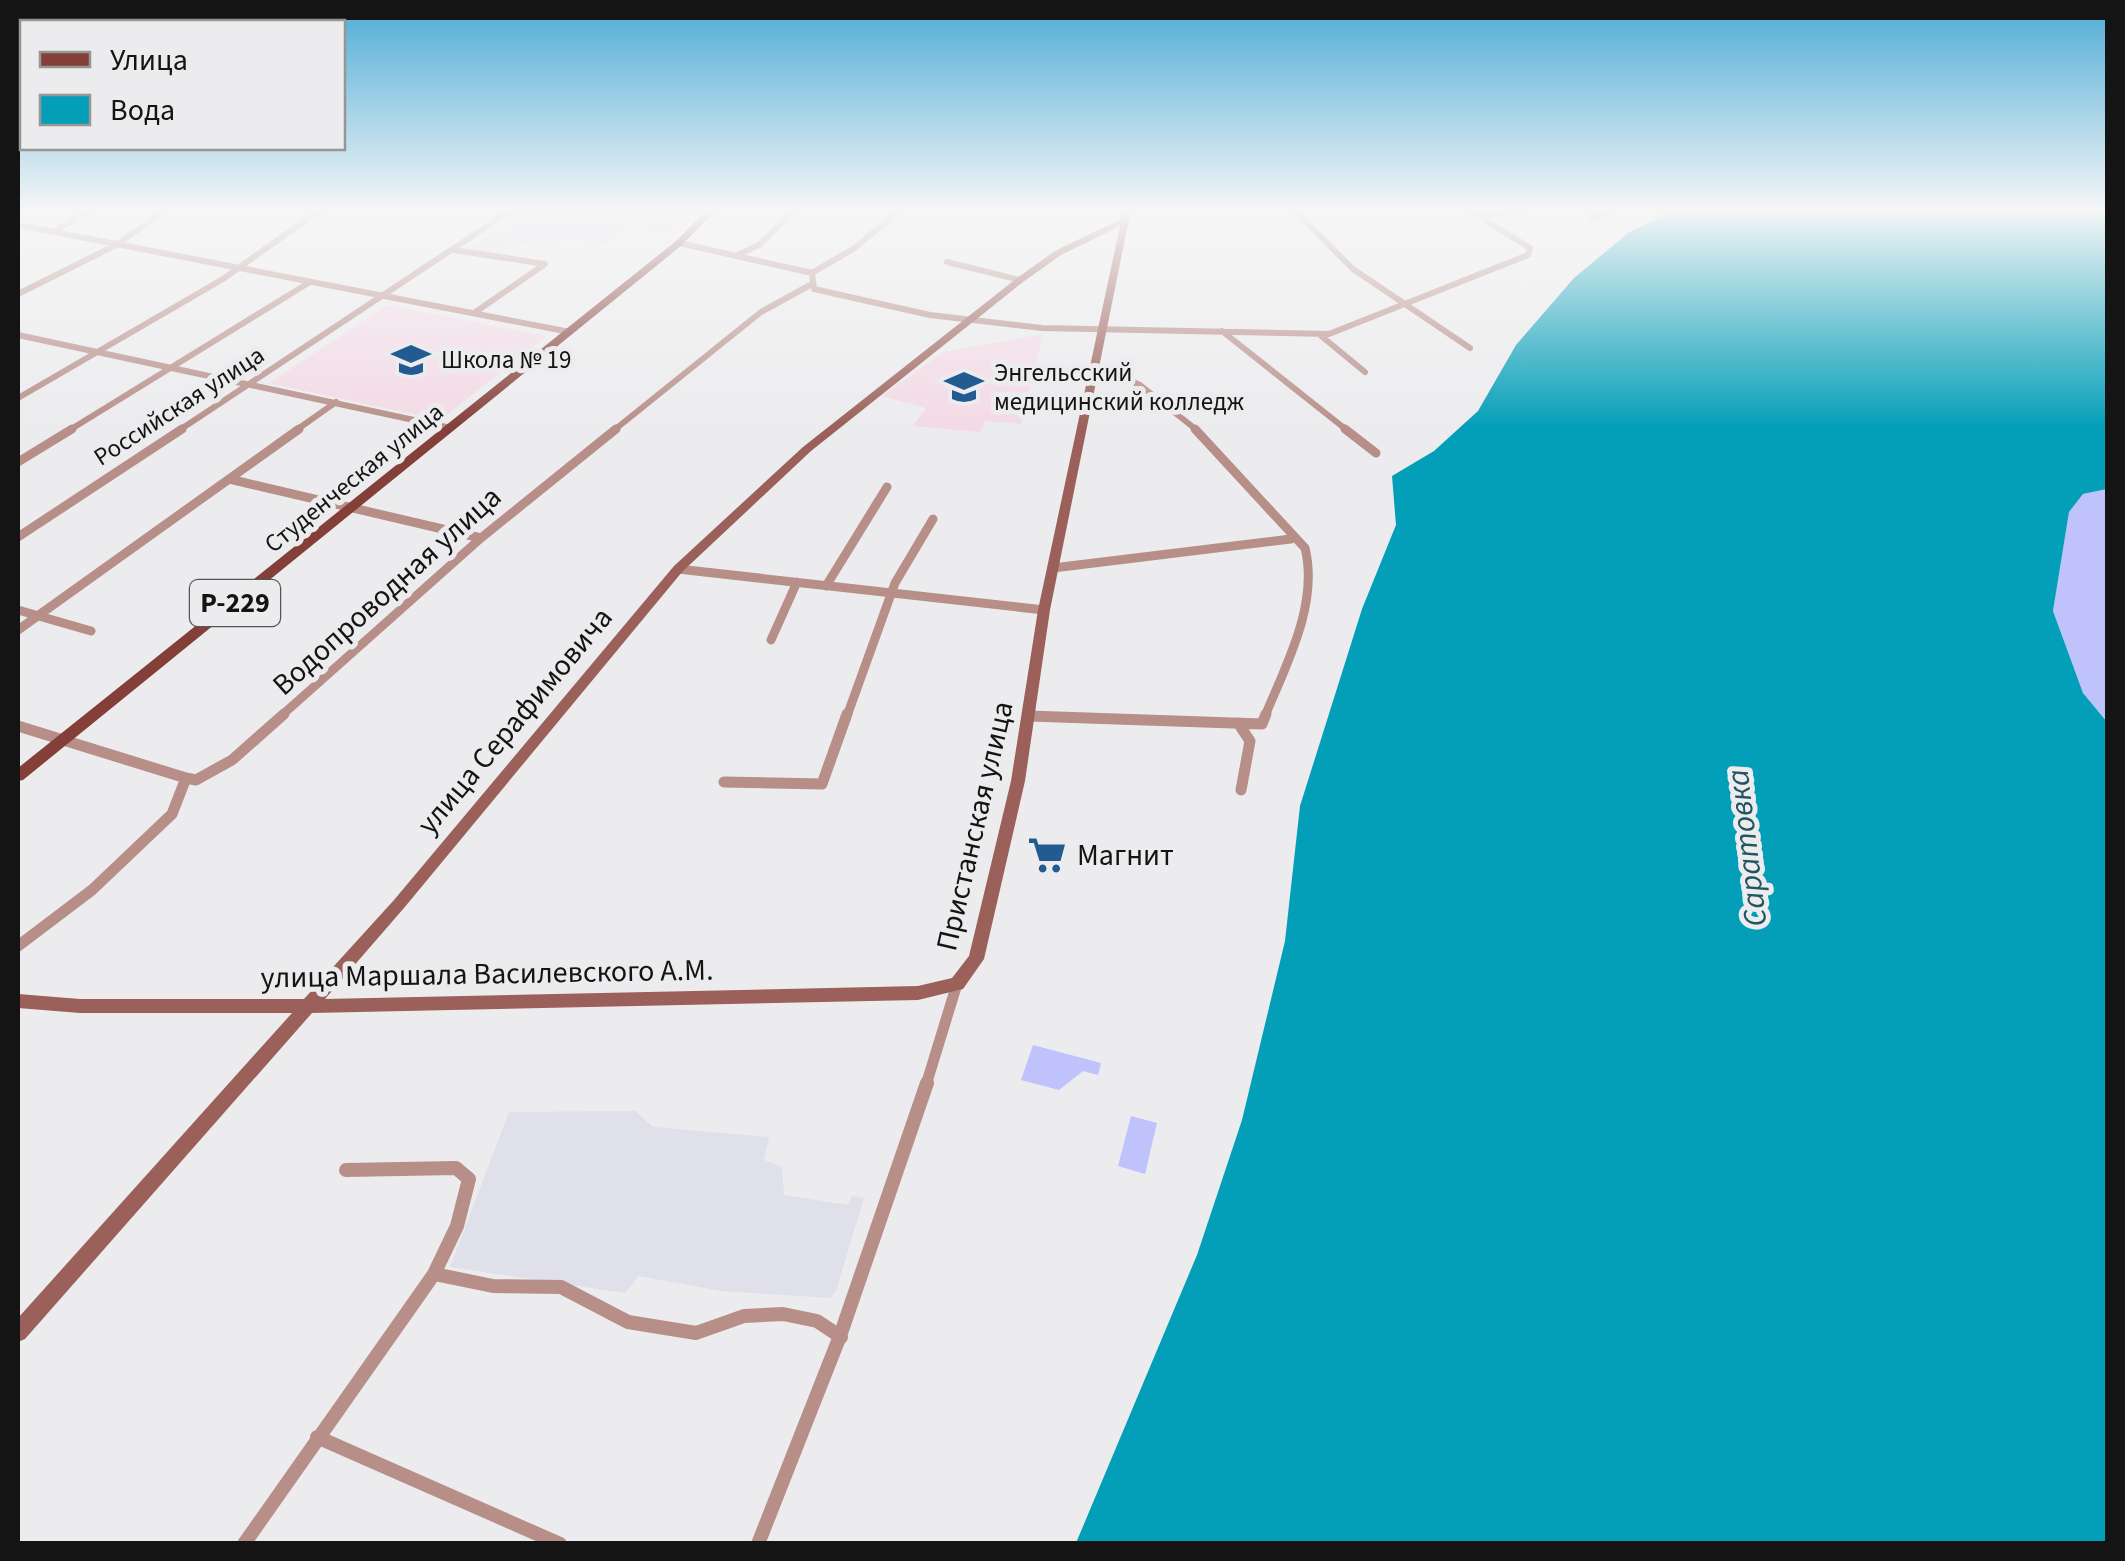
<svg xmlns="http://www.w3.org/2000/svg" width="2125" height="1561" viewBox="0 0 2125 1561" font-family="'Source Sans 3',sans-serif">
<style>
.built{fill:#dfe0e9}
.education{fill:#f3dae5}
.green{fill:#bfc2fb}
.water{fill:#039eb8}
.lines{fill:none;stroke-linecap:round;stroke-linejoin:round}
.street-far3{stroke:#b78e88;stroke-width:6}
.street-far2{stroke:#b78e88;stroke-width:9}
.street-far1{stroke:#b78e88;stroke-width:11}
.street{stroke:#b78e88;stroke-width:14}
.secondary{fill:#9a6059;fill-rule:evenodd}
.primary{fill:#833f38;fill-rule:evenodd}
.labels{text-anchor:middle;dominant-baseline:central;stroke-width:10;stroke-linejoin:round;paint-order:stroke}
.far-poi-label{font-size:25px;fill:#141414;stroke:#ececee;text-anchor:start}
.far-street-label{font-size:25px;fill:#141414;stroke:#ececee}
.shield{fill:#ececee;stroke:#555;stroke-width:2.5}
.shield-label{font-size:28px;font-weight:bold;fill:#141414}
.street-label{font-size:30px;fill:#141414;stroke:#ececee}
.poi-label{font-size:30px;fill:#141414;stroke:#ececee;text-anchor:start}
.water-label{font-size:32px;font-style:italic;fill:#215560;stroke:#ececee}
</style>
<rect width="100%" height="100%" fill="#ececee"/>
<path class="built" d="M528 209H702L675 235 630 229 605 244 570 238 549 247 517 243 502 253 469 249Z
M635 1111 653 1127 769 1137 764 1160 782 1167 784 1195 848 1205 852 1196 864 1198 836 1291 830 1298 721 1291 639 1276 625 1293 450 1267 509 1112Z"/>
<path class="education" d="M387 305 547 336 440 420 269 383Z
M1043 334 1021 424 985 421 980 432 913 426 926 408 882 396 943 352Z"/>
<path class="green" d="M2107 489V722L2083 693 2053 611 2069 512 2083 494Z
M1033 1045 1101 1063 1098 1075 1083 1071 1059 1090 1021 1080Z
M1131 1116 1157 1123 1145 1174 1118 1166Z"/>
<path class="water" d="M1676 209H2107V489L2083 494 2069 512 2053 611 2083 693 2107 722V1543H1076L1197 1255 1242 1120 1285 941 1300 806 1362 609 1396 525 1392 476 1434 451 1478 411 1516 345 1574 278 1628 233Z"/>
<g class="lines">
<path class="street-far3" d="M1293 209 1353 269 1470 348
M1481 218 1520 209
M1591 219 1615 209
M18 225 570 332
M55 231 90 209
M679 243 812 273 814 289 930 315 1042 328 1329 334 1528 255 1530 248 1467 209
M454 250 545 264 474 313
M739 254 759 245 796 209
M947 262 1020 280
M812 273 853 249 902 209
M18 294 116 245 167 209
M1222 331 1348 431
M18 335 451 428
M1320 335 1365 372
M1095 365 1140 385 1198 431
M18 398 223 279 321 209
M68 431 310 282
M178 431 513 209
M295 431 336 402
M613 431 761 312 810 285"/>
<path class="street-far2" d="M1195 429 1305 548C1319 604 1286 665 1265 716
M1345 429 1376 453
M18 462 72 429
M229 479 481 538
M18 537 182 429
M1053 568 1291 539
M678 569 1044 610
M826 586 887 487
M18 610 91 631
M18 630 299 429
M771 640 797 582
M281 716 481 538 616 429
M847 716 895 583 933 519
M1029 716H1043"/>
<path class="street-far1" d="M1029 716 1262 724 1266 714
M1238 723 1250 741 1241 790
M18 726 186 778
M724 782 822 784 847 714
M18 946 92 890 172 814 186 778 196 780 232 760 284 714
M926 1085 957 984"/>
<path class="street" d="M434 1274 493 1286 561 1287 628 1322 696 1333 744 1316 783 1314 817 1321 841 1337
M317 1437 560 1544
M244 1544 434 1274 457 1226 469 1179 456 1168 346 1170
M758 1544 840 1336 927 1083"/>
<path class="secondary" d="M1123 209H1131L1050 610 1025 781 984 959 963 989 918 1000 312 1013 25 1339 18 1342V1318L292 1013H80L18 1008V994L80 999H304L394 900 674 566 803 447 1017 278 1055 251 1121 219ZM1120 226 1038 610 1011 781 969 956 952 978 918 986 325 999 404 908 682 572 811 451 1023 282 1061 255Z"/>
<path class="primary" d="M708 209H717L682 245 23 780 18 781V768L676 241Z"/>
</g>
<linearGradient id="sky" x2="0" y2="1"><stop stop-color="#4cabd5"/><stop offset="0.49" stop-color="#f6f6f7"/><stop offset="1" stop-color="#f6f6f7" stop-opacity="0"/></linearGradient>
<rect width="2125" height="428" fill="url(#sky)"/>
<defs>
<g id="school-bare" transform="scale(3)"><path d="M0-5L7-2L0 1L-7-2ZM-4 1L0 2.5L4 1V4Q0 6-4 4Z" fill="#215b92" stroke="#ececee" stroke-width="2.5" paint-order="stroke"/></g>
<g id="university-bare" transform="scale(3)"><path d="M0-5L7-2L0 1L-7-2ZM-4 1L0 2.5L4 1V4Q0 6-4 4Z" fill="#215b92" stroke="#ececee" stroke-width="2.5" paint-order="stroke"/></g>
<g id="supermarket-bare" transform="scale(3)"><path d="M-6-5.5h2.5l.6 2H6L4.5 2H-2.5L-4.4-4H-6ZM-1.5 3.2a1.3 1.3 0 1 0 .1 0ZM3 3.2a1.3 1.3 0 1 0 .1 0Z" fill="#215b92" stroke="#ececee" stroke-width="2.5" paint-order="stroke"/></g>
</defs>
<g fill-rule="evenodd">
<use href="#school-bare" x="411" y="360"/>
<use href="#university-bare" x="964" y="387"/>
<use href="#supermarket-bare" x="1047" y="855"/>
</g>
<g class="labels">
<g class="far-poi-label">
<text x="441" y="360">Школа № 19</text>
<text x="994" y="373">Энгельсский<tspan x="994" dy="29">медицинский колледж</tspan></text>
</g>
<g class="far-street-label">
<text transform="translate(179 406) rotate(-33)">Российская улица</text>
<text transform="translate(354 478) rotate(-39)">Студенческая улица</text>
</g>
<rect class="shield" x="190" y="580" width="90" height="46" rx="8"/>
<g class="shield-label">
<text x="235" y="603">Р-229</text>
</g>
<g class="street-label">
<text transform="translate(387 591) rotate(-42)">Водопроводная улица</text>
<text transform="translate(515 721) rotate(-50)">улица Серафимовича</text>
<text transform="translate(975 826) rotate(-77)">Пристанская улица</text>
<text transform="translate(487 974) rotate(-1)">улица Маршала Василевского А.М.</text>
</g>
<g class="poi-label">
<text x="1077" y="855">Магнит</text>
</g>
<g class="water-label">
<text transform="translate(1747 848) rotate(-97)">Саратовка</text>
</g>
</g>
<rect width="2125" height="1561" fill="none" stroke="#141414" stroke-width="40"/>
<rect x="20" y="20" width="325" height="130" fill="#ececee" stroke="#969697" stroke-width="2.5"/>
<rect x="40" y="52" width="50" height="15" fill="#833f38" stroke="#969697" stroke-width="2.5"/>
<text x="110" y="70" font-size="30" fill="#141414">Улица</text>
<rect x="40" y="95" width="50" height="30" fill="#039eb8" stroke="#969697" stroke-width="2.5"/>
<text x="110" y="120" font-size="30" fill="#141414">Вода</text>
</svg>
